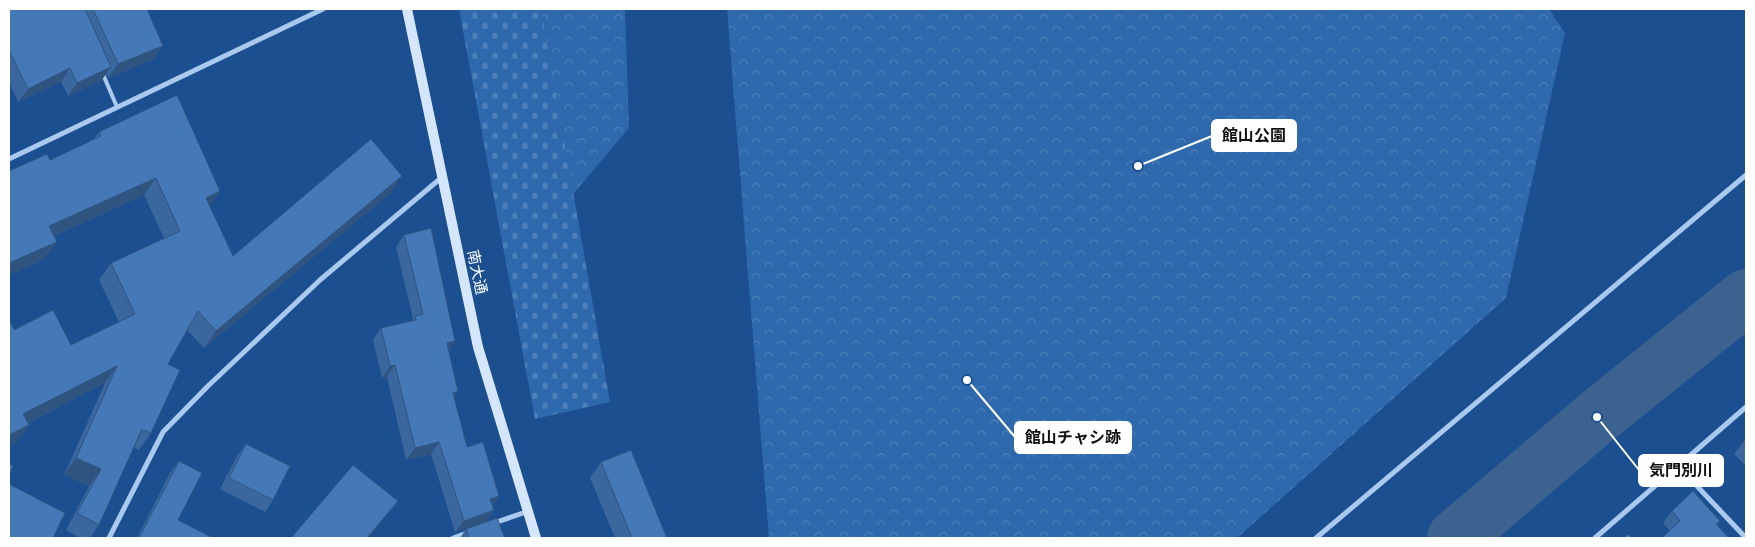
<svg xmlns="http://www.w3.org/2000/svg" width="1755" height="547" viewBox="0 0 1755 547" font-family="'DM Sans','Noto Sans JP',sans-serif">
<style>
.forest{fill:url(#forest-crowns)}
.cemetery{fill:url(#cemetery-stones)}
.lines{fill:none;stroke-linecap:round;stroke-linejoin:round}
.river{stroke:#3c6290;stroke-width:56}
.lane{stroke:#a9c9ee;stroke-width:4}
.street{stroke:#a9c9ee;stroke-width:5}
.secondary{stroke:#d6e6fa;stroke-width:10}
.wall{fill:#3a679d}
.shaded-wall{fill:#305480}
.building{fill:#4478b7;stroke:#305480}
.labels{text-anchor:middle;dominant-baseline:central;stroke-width:5;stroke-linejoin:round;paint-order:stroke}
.street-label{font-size:15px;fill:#fff;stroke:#1b4f8f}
.leader{fill:none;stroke:#fff;stroke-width:2}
.callout-dot{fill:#fff;stroke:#1b4f8f;stroke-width:2}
.callout{fill:#fff;stroke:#fff;stroke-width:2}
.callout-label{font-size:16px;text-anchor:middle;font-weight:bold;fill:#111}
</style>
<defs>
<pattern id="forest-crowns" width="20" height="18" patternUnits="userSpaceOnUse" patternTransform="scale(1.25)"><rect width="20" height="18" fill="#2e69ad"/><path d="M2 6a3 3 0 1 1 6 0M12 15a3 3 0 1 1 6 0" fill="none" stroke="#4d80b9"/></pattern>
<pattern id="cemetery-stones" width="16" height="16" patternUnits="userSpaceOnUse" patternTransform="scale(1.25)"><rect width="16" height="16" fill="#2e69ad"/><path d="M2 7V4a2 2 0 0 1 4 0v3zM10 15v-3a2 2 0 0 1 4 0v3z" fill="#4d80b9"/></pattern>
</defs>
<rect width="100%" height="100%" fill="#1b4f8f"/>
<path class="forest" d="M530 9H625L629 128 563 206Z
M727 9H1549L1565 33 1506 298 1237 538H769Z"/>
<path class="cemetery" d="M459 9H541L610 402 535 419Z"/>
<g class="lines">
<path class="river" d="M1455 538 1597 417 1746 297"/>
<path class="lane" d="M102 72 117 107"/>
<path class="street" d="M9 159 323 9
M1678 466 1746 538
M494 523 526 512
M109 538 163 432 208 386 320 280 441 178
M453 538 467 533
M1316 538 1746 175
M1595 538 1746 407"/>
<path class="secondary" d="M407 9 478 347 536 538"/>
</g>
<path class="wall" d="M9 9H147L154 59 108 78 106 73 101 81 68 96 61 82 18 102 9 82Z
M99 132 220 191 210 206 233 256 391 193 204 348 187 330 168 364 151 433 139 450 134 447 99 525 90 538H80L66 530 89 486 64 475 105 383 28 423 17 442 9 446V319L14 330 71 345 119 322 99 280 111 263 164 238 144 195 54 236 45 259 9 275V171L50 160 93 140Z
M404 235 448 351 458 391 454 397 467 447 499 496 492 506 494 510 486 522 455 532 431 454 406 460 387 377 382 378 373 340 381 328 411 321 413 319 396 247Z
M1746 439V466L1734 454 1743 442Z
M246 444 273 500 265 512 220 489 237 456Z
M179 461 178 520 213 538H137L171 471Z
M601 462 667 538H615L590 478Z
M1672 511 1720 521 1717 525 1670 531 1663 523Z
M466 529 505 538H460Z"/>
<path class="shaded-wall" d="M163 46 154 59 108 78 118 64Z
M111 67 101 81 68 96 77 83Z
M70 68 61 82 18 102 28 89Z
M402 176 391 193 204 348 216 331Z
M156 178 144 195 38 243 49 226Z
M220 191 209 208 206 198Z
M57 242 45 259 9 275V263Z
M455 341 447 353V343Z
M395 365 387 377 382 378 390 366Z
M117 366 105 383 12 431 23 414Z
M458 391 450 403 453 393Z
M29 425 17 442 9 446V435Z
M439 442 431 454 406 460 415 448Z
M76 458 101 469 89 486 64 475Z
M499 496 491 508 490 499Z
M398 501 389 513 369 538H367Z
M494 510 486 522 455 532 464 521Z"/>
<path class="building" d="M9 9H85L111 67 77 83 70 68 28 89 9 50Z
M93 9H147L163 46 118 64Z
M177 95 220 191 206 198 233 256 371 139 402 176 216 331 198 311 168 364 180 370 151 433 142 429 99 525 77 513 101 469 76 458 117 366 23 414 29 425 9 435V319L14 330 53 310 71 345 135 314 111 263 180 231 156 178 49 226 57 242 9 263V171L47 154 50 160 101 136 99 132Z
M431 228 455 341 447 343 458 391 453 393 467 447 483 442 499 496 490 499 494 510 464 521 439 442 415 448 395 365 390 366 381 328 416 320 415 316 423 314 404 235Z
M1746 439V446L1743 442Z
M246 444 290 466 273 500 229 478Z
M631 450 667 538H632L601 462Z
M179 461 202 473 178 520 213 538H139Z
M9 464 13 466 9 476Z
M353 465 398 501 367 538H291Z
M9 484 65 513 53 538H9Z
M1693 491 1720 521 1716 524 1729 538H1662L1680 521 1672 511Z
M497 518 505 538H469L466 529Z
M1628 534 1632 538H1624Z"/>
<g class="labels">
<g class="street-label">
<text transform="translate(477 272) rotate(78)">南大通</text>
</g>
</g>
<path class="leader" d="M1138 166L1212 136M967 380L1015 437M1597 417L1639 470"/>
<g class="callout-dot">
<circle cx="1138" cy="166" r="5"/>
<circle cx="967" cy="380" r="5"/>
<circle cx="1597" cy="417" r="5"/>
</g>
<g class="callout">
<rect x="1212" y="120" width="84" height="31" rx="5"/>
<rect x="1015" y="422" width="116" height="31" rx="5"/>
<rect x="1639" y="455" width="84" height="31" rx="5"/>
</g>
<g class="callout-label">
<text x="1254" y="141">館山公園</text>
<text x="1073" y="443">館山チャシ跡</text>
<text x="1681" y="476">気門別川</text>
</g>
<rect width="1755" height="547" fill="none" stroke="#ffffff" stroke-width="20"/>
</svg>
